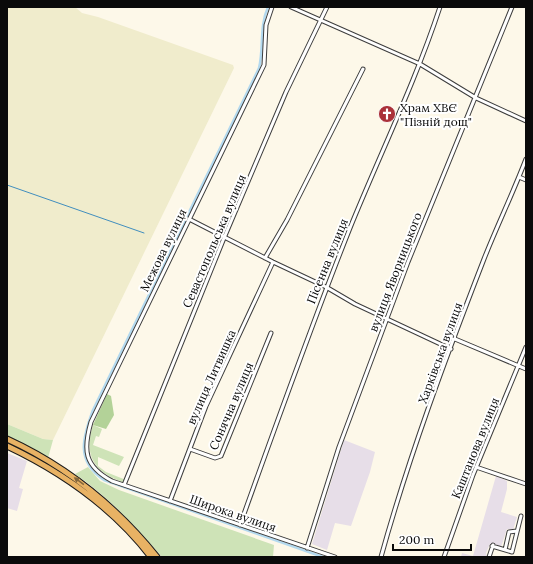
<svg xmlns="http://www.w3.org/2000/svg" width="533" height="564" viewBox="0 0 533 564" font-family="Lora,serif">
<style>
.industrial{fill:#e7dee8}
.farmland{fill:#f0eccc}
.green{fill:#cee3b7}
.forest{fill:#b3d298}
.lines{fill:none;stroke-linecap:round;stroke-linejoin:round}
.stream{stroke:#418ebe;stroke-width:1}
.canal{stroke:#b3d9ef;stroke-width:2.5}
.minor-casing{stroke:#3d3d3d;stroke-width:5}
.trunk-casing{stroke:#1b1b1b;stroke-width:7}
.minor{stroke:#fff;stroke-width:3}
.trunk{stroke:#e8b264;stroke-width:5}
.oneway{fill:#84663c}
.labels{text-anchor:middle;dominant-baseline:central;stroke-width:4;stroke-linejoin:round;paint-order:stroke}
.poi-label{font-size:12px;fill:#0a0a0a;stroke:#fff;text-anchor:start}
.street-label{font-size:12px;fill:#0a0a0a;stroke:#fff}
</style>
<rect width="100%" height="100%" fill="#fdf8e9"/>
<path class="industrial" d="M344 440 375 452 370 472 351 526 335 523 327 550 312 544Z
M7 453 27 461 19 488 23 489 17 511 7 508Z
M496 476 507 481V489L501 512 517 517 513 530 507 529 501 547 490 544 486 553 487 557H461L462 553 473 556Z"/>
<path class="farmland" d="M7 7H75L82 13 98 17 233 65 234 68 53 440 43 439 7 424Z"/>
<path class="green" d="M7 424 43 439 53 440 48 458 7 437Z
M93 425 102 429 99 437 96 436 93 445 124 457 119 466 98 457V466L106 472 126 480 125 483C95 473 83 457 93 425Z
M88 467 100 481 119 490 274 545 273 557H162C135 526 109 497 75 474Z"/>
<path class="forest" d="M107 394 111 396 114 415 106 429 93 425Z"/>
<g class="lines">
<path class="stream" d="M7 185 144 233"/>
<path class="canal" d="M268 7C259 27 264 48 259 68L93 410C83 437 75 461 104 480L323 557"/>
<g class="minor-casing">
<path id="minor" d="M272 7 266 25 264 65 91 422C83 450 84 466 112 481L335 557
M291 7 420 64 476 98 526 121
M519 177 526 180
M189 219 273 262 326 287 355 304 451 349
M265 258 287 220 363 69
M455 339 526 369
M190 449 215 458 221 456 271 333
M476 467 526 484
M124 485 224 238 286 92 327 7
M170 501 206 406 273 262
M240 525C276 425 311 326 350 228 380 154 415 83 440 7
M492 546 512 552 521 516
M307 548 339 447 408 262 512 7
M505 550 509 532 517 531
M381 557C409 456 446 357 484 259 497 226 513 193 526 159
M444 557 473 475 526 347
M489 557 493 545"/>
</g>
<g class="trunk-casing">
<path id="trunk" d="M7 439C66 466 116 506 157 557
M7 446C62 472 114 509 151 557"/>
</g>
<use href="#minor" class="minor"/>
<use href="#trunk" class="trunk"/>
</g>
<defs><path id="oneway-solid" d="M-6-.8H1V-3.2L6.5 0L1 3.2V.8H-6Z"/></defs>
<use class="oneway" href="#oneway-solid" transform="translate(79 481) rotate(-144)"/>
<defs>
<g id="church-disc" transform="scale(0.9)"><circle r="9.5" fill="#aa3139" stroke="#fff"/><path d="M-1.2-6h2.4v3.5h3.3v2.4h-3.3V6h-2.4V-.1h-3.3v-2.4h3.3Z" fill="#fff"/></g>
</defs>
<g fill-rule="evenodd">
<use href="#church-disc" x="387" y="114"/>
</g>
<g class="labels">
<g class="poi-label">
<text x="400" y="107">Храм ХВЄ<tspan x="400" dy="14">"Пізній дощ"</tspan></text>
</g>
<g class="street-label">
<text transform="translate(214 241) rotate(-67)">Севастопольська вулиця</text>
<text transform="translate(163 250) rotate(-64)">Межова вулиця</text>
<text transform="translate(327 261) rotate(-68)">Пісенна вулиця</text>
<text transform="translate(395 272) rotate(-69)">вулиця Яворницького</text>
<text transform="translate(440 353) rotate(-70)">Харківська вулиця</text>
<text transform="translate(211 377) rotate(-66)">вулиця Литвишка</text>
<text transform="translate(231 406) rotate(-67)">Сонячна вулиця</text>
<text transform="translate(475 448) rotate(-68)">Каштанова вулиця</text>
<text transform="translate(233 513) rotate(19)">Широка вулиця</text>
</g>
</g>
<rect width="533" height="564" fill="none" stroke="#0a0a0a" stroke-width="16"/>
<path d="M393 544v6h78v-6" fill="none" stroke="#0a0a0a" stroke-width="2"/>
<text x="399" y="544" font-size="12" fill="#0a0a0a" stroke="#ffffff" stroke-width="3" paint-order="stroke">200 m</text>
</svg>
